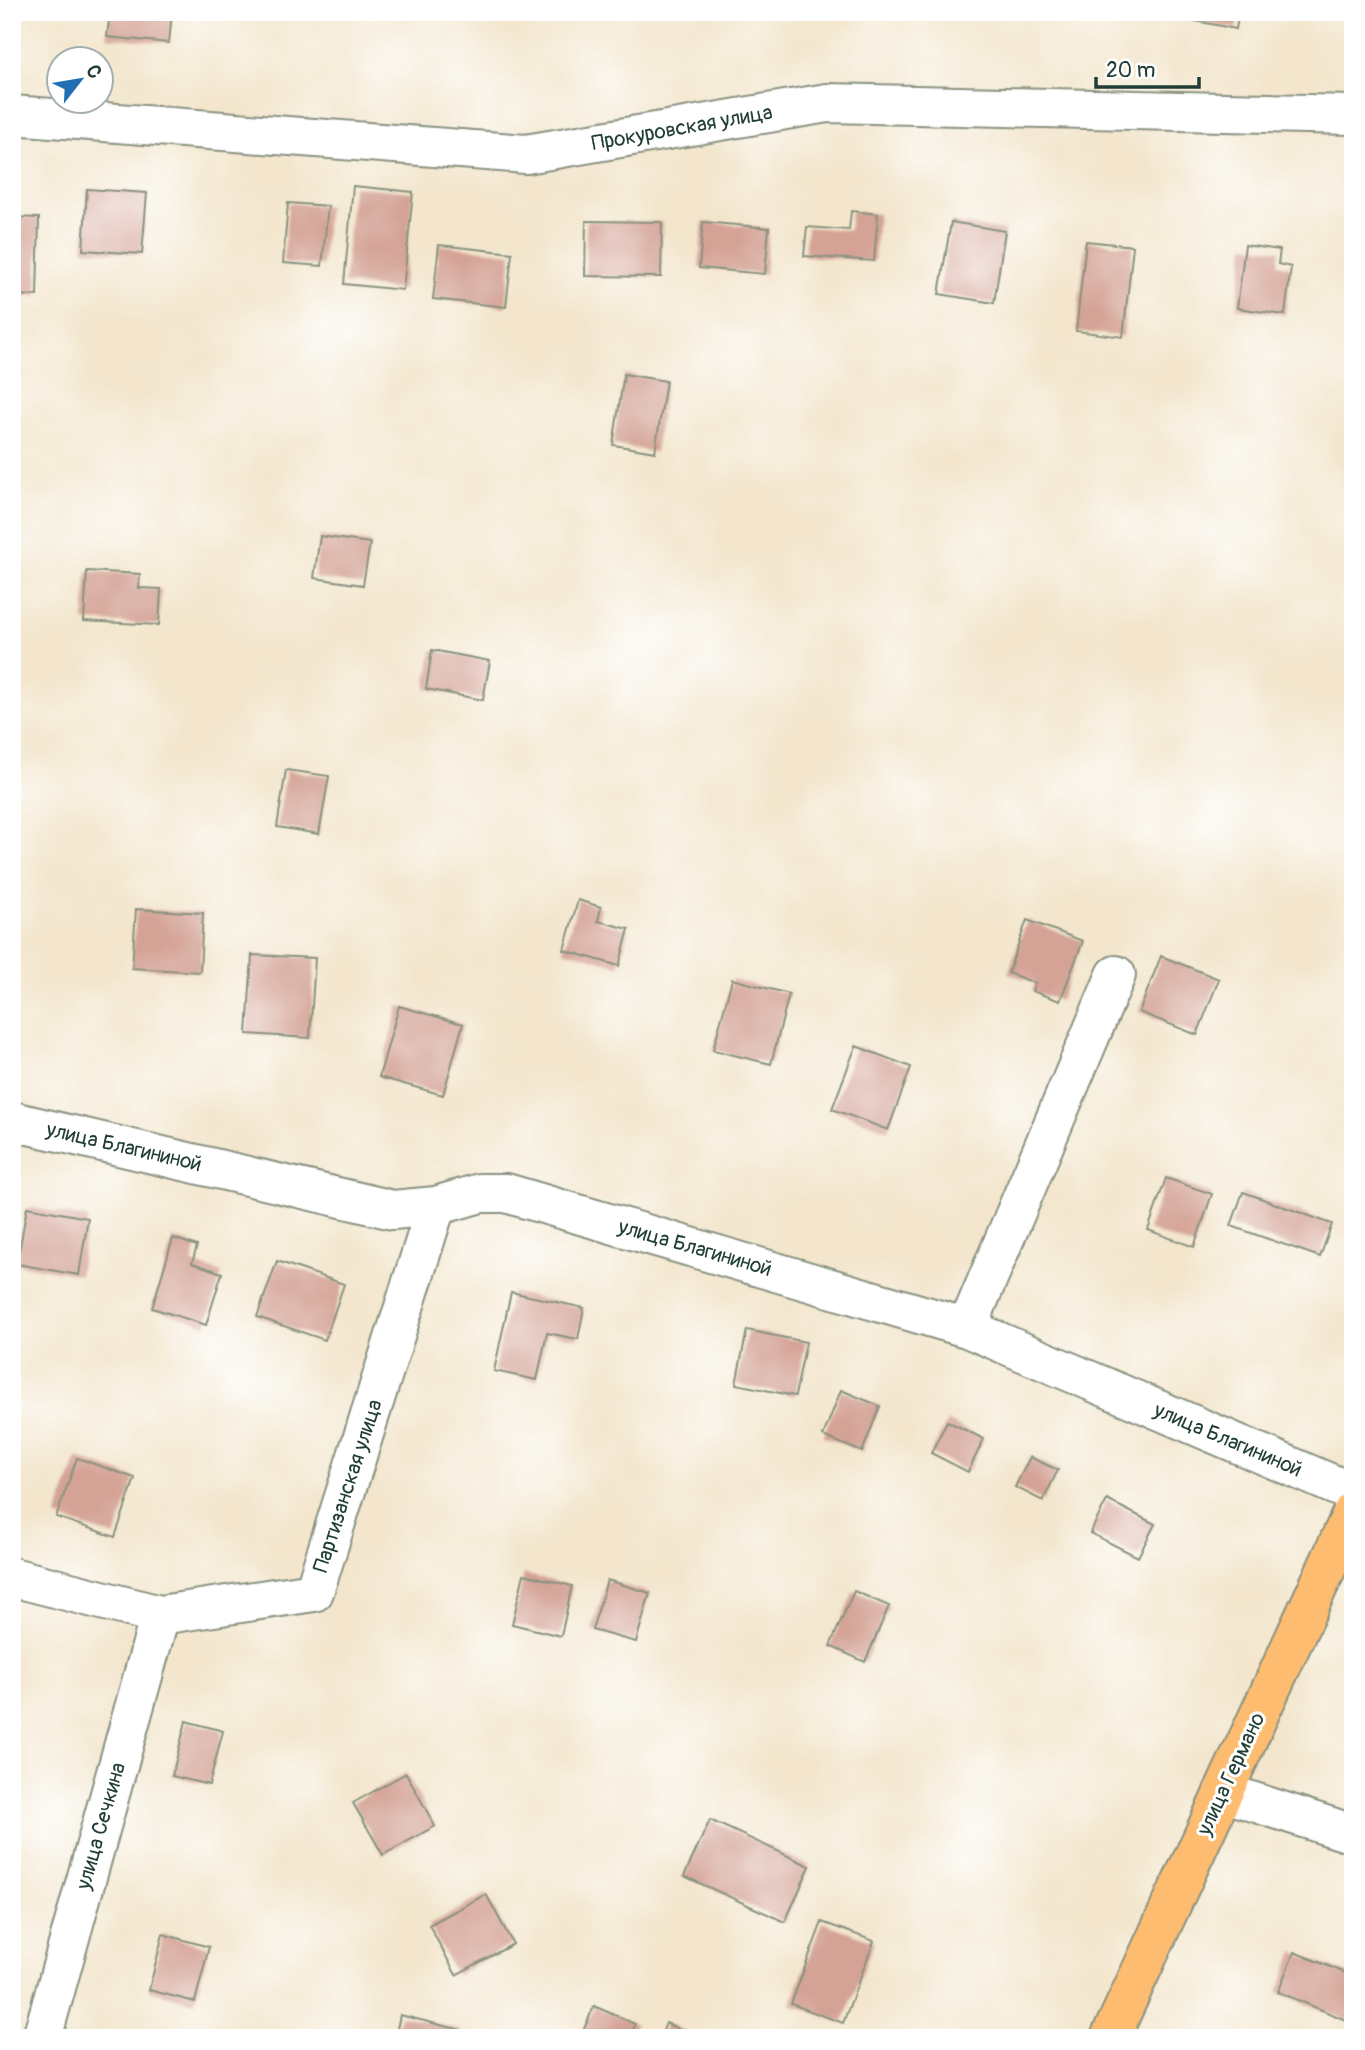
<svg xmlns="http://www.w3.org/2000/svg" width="1365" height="2050" viewBox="0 0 1365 2050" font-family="Pangolin,sans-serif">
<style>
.building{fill:#d4a395}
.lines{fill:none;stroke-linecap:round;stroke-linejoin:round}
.minor-casing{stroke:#899280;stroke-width:42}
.major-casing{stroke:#899280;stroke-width:42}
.minor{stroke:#fff;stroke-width:38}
.major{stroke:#febc70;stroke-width:38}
.labels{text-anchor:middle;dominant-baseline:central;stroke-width:6;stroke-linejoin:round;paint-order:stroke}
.street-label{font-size:21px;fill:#1f3d34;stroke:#fff}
</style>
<rect width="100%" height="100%" fill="#fff"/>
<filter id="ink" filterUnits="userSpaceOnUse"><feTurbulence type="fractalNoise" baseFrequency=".0143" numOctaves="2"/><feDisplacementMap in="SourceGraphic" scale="14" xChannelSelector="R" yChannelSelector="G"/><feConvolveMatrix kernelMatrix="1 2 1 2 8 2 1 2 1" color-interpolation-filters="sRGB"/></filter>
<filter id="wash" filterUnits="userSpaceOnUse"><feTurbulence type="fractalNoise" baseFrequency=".00686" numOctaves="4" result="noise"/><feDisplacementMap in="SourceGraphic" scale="28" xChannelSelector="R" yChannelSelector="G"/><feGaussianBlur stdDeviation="1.57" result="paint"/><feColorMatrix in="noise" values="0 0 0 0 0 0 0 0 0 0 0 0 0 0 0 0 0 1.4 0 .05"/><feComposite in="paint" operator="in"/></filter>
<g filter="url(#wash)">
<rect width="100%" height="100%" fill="#f3e6cd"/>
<g id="blocks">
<path class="building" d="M110 12H172L169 43 107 37Z
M1152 12H1239L1236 29Z
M353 186 413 192 403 290 344 284Z
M87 189 147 193 142 254 83 250Z
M288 203 328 206 322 266 283 263Z
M851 211 878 214 874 261 804 256 807 227 849 230Z
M12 217 39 218 37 296 12 295Z
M586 221 662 222 661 277 585 276Z
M703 222 769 228 765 274 699 268Z
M951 222 1005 231 994 303 939 294Z
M1086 241 1133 246 1123 337 1076 331Z
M439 245 512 253 506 307 433 299Z
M1245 245 1280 250 1278 264 1291 267 1285 315 1237 308Z
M624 374 666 381 655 452 613 445Z
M320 536 370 543 363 585 314 578Z
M87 571 140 574 139 588 161 589 159 625 84 621Z
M432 650 490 661 483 700 426 689Z
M286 770 329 776 319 834 277 827Z
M578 900 601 907 598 921 629 929 619 966 564 950Z
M136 909 203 913 200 972 132 968Z
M1027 920 1083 941 1060 1001 1032 991 1035 983 1008 973Z
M252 955 315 958 310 1038 247 1034Z
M1161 956 1219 979 1197 1035 1139 1012Z
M732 979 789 994 771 1064 713 1050Z
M399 1006 463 1024 443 1095 379 1077Z
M856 1046 911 1067 888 1130 832 1109Z
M1166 1178 1212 1194 1194 1247 1148 1230Z
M1243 1192 1332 1224 1320 1257 1231 1226Z
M27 1207 88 1218 79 1275 17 1264Z
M173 1238 197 1246 192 1263 222 1273 206 1325 152 1308Z
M277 1261 344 1284 325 1340 257 1317Z
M511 1292 584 1308 578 1339 547 1333 537 1380 494 1371Z
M747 1330 806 1342 795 1396 736 1384Z
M841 1390 880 1406 862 1452 823 1436Z
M947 1421 984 1439 968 1472 931 1453Z
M1030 1457 1058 1470 1043 1501 1015 1487Z
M77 1458 135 1478 115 1537 56 1517Z
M1107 1500 1155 1524 1138 1557 1090 1533Z
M524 1574 572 1586 561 1636 512 1624Z
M607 1580 650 1593 636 1642 592 1630Z
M854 1591 889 1606 865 1662 830 1646Z
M186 1721 223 1731 209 1785 172 1776Z
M406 1773 435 1826 383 1855 353 1803Z
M710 1820 810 1866 785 1922 684 1876Z
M486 1894 513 1944 456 1975 429 1925Z
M822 1922 874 1941 843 2023 791 2004Z
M163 1934 209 1947 195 2002 149 1990Z
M1294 1952 1353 1976V2023L1278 1992Z
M594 2006 635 2024 630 2038H580Z
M400 2015 461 2030 459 2038H395Z
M666 2023 699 2038H660Z"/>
</g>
</g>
<g filter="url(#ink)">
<use href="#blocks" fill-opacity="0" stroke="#899280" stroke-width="2"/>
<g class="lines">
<g class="minor-casing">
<path id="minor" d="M12 115 526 154 827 103 1353 115
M12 1121 393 1210 436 1206 480 1193H506L967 1328 1353 1493
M967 1328 1116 975
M12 1577 160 1615 314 1592 436 1206
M1223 1792 1353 1834
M42 2038 160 1615"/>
</g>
<g class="major-casing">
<path id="major" d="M1110 2038 1353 1511"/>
</g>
<use href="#minor" class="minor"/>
<use href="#major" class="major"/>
</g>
</g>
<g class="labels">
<g class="street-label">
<text transform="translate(682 128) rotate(-10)">Прокуровская улица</text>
<text transform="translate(124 1147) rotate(13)">улица Благининой</text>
<text transform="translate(695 1248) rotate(16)">улица Благининой</text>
<text transform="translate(1228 1440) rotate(23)">улица Благининой</text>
<text transform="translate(348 1486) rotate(-72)">Партизанская улица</text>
<text transform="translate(1231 1774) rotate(-65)">улица Германо</text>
<text transform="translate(101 1826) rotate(-74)">улица Сечкина</text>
</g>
</g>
<rect width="1365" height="2050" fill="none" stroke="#fff" stroke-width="42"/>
<g transform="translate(80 80) rotate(59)"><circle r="33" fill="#ffffff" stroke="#a5b1ae" stroke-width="2"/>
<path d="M0-5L12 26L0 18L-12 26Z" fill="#1f6fb2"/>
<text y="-10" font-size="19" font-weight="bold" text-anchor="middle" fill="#1f3d34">С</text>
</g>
<path d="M1096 77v10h103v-10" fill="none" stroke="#1f3d34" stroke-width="3.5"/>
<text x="1106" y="77" font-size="21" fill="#1f3d34" stroke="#ffffff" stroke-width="5" paint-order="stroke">20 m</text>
</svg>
